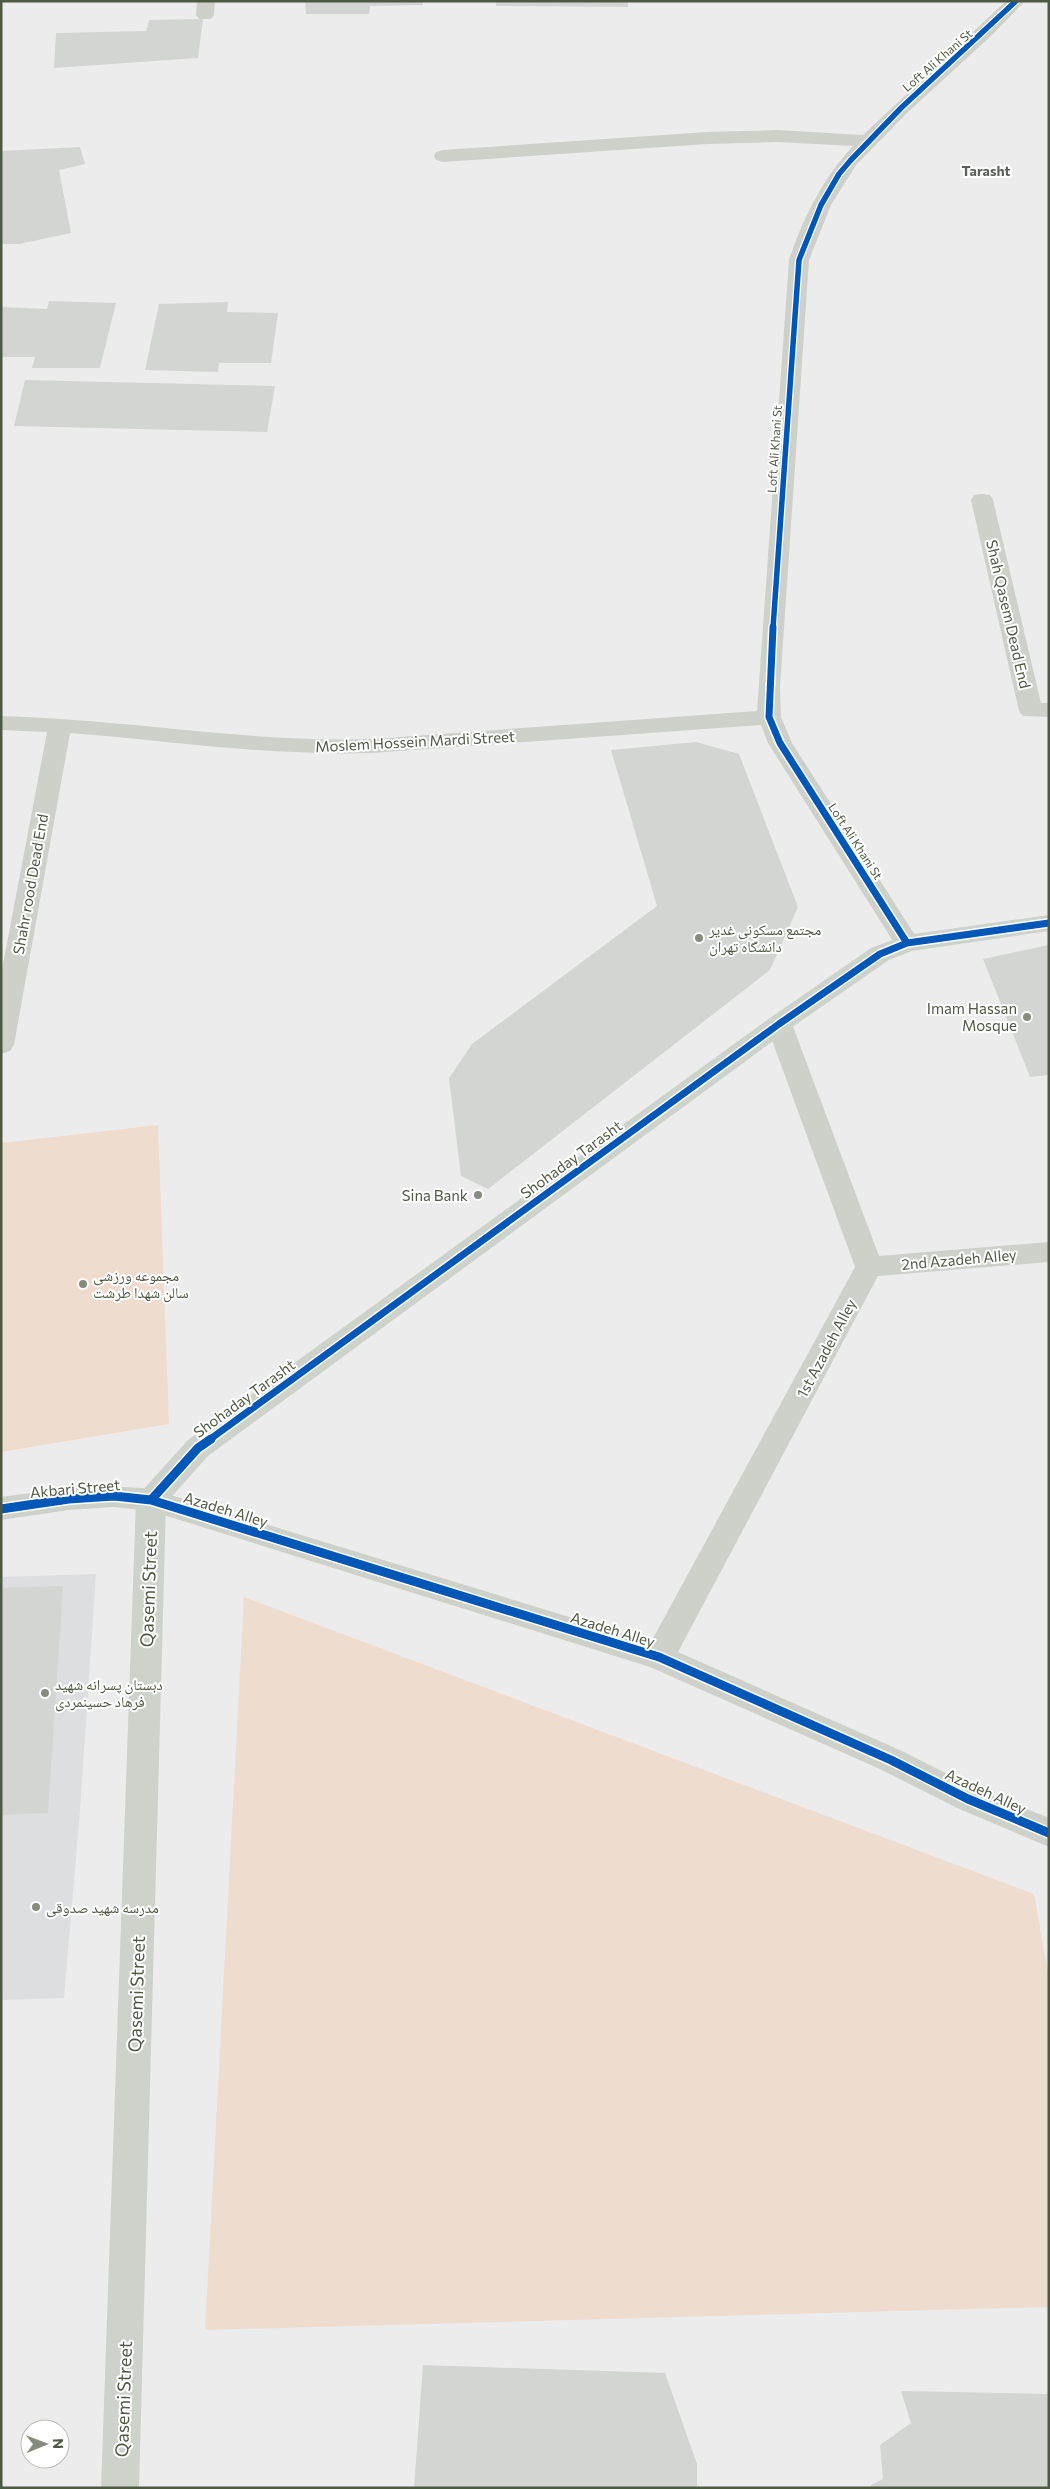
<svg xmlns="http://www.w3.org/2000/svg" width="1050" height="2489" viewBox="0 0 1050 2489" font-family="Commissioner,'Noto Naskh Arabic',sans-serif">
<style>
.education{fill:#dddedf}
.green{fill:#eedccf}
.building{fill:#d3d5d2}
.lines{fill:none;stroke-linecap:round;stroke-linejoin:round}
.street{fill:#cdd1ca;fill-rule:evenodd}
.secondary{fill:#cdd2cb;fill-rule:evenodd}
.cycleway-far2-casing{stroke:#fff;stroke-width:8}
.cycleway-far1-casing{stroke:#fff;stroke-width:10}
.cycleway-casing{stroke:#fff;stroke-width:12}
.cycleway-far2{stroke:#0057b8;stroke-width:5.5}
.cycleway-far1{stroke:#0057b8;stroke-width:7}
.cycleway{stroke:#0057b8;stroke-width:9}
.poi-dot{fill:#858c7e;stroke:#fff;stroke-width:2}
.labels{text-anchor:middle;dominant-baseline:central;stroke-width:4;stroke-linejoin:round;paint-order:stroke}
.far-street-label{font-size:12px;fill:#4e5943;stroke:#fff}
.far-neighbourhood-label{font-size:14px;font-weight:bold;fill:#5b6158;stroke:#fff}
.street-label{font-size:15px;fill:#4e5943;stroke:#fff}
.poi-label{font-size:15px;fill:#4e5943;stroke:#fff;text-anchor:start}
.near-street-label{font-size:18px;fill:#4e5943;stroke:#fff}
</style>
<rect width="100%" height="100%" fill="#ececed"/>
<path class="education" d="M96 1574 80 1810 64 1998 1 2000V1577Z"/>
<path class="green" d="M158 1125 169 1424 1 1452V1143Z
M244 1597 1034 1894 1049 1978V2307L205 2330Z"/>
<path class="building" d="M305 1H423V5L370 6 369 14H306Z
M496 1H628V7L496 6Z
M203 19 198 58 54 68 56 33 146 31 149 20Z
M80 147 85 164 59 170 71 233 19 244H1V151Z
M49 301 116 303 100 368H32L35 357H1V307L47 309Z
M228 302 227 312 278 313 271 363H219L218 372 145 370 159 304Z
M25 380 275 386 267 432 14 426Z
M696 742 739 754 798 907 770 970 488 1189 461 1176 449 1078 472 1044 657 906 611 750Z
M1049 945V1075L1030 1077 983 959Z
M63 1586 48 1813 1 1815V1588Z
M423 2365 665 2373 697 2464V2488H414Z
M901 2391 1049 2394V2488H871V2485L883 2479 880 2445 911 2423Z"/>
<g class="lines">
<path class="street" d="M197 1H215L214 15 211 19H199L196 15Z
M1006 1H1025L991 36 908 112 856 165 831 205 809 260 780 687 781 717 792 743 920 943 916 949 907 951 898 949 768 743 761 725 372 753C270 756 171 741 70 733L14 1045 10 1051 1 1054V975L47 732 1 730V716C125 719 248 743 372 739L757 711 789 260C803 218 823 178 853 146L777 142 708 144 443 162 436 160 434 156 436 152 443 150 708 132 777 130 863 135Z
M982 494 990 495 993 500 1041 703H1049V717L1023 716 1019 711 971 500 974 495Z
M779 1015 788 1018 792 1024 879 1256 1049 1242V1262L878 1276 678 1652 902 1751 979 1790 1049 1818V1847L957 1808 880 1769 650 1667 151 1511 114 1507 69 1510 1 1520V1497C55 1490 97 1483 151 1489L651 1642 855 1267 766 1024 770 1018Z"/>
<path class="secondary" d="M1049 915V931L912 951 889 960 788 1030 208 1456 166 1503 139 2488H101L136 1500 141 1492 188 1440 770 1018 871 948 907 935Z"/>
<g class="cycleway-far2-casing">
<path id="cycleway-far2" d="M773 628 799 260 821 205 839 174 850 161 901 108 1016 1"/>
</g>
<g class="cycleway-far1-casing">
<path id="cycleway-far1" d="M773 627 769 717 780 743 907 943
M209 1440 779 1024 880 954 907 943 1049 923"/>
</g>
<g class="cycleway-casing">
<path id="cycleway" d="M151 1500 198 1448 211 1439
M1 1509 69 1499 114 1496 151 1500 659 1657 891 1760 968 1799 1049 1833"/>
</g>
<use href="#cycleway-far2" class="cycleway-far2"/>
<use href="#cycleway-far1" class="cycleway-far1"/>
<use href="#cycleway" class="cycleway"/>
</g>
<g class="poi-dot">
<circle cx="699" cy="938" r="5"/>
<circle cx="1027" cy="1017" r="5"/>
<circle cx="478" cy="1195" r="5"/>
<circle cx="83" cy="1284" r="5"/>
<circle cx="45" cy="1693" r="5"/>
<circle cx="36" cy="1907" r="5"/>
</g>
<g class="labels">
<g class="far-street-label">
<text transform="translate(937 60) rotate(-41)">Loft Ali Khani St</text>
<text transform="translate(774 449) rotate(-86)">Loft Ali Khani St</text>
<text transform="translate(856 841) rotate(57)">Loft Ali Khani St</text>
</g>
<g class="far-neighbourhood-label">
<text x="986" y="170">Tarasht</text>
</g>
<g class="street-label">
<text transform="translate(1009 614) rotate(77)">Shah Qasem Dead End</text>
<text transform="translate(415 741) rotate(-3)">Moslem Hossein Mardi Street</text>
<text transform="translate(30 884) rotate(-80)">Shahr rood Dead End</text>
<text transform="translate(571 1159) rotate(-36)">Shohaday Tarasht</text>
<text transform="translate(959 1259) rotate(-5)">2nd Azadeh Alley</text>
<text transform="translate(826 1348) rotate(-62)">1st Azadeh Alley</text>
<text transform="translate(244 1398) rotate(-36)">Shohaday Tarasht</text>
<text transform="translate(75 1488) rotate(-5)">Akbari Street</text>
<text transform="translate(226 1509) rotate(17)">Azadeh Alley</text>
<text transform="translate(613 1629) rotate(17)">Azadeh Alley</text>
<text transform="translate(986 1791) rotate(25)">Azadeh Alley</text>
</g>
<g class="poi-label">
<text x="709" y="929">مجتمع مسکونی غدیر<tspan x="709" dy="17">دانشگاه تهران</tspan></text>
<text x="1017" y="1008" text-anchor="end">Imam Hassan<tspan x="1017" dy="17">Mosque</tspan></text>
<text x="468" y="1195" text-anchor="end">Sina Bank</text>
<text x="93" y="1275">مجموعه ورزشی<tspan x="93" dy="17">سالن شهدا طرشت</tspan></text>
<text x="55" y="1684">دبستان پسرانه شهيد<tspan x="55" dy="17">فرهاد حسينمردی</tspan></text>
<text x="46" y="1907">مدرسه شهید صدوقی</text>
</g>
<g class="near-street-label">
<text transform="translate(148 1589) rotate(-88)">Qasemi Street</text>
<text transform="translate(136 1994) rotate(-88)">Qasemi Street</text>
<text transform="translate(123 2399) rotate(-88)">Qasemi Street</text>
</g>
</g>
<rect width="1050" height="2489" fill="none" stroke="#4e5943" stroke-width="5"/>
<g transform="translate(45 2444) rotate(89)"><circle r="24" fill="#ffffff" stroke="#b8bdb4"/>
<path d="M0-4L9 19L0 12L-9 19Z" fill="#858c7e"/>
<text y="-8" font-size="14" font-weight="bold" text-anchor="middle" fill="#4e5943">N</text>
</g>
</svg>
